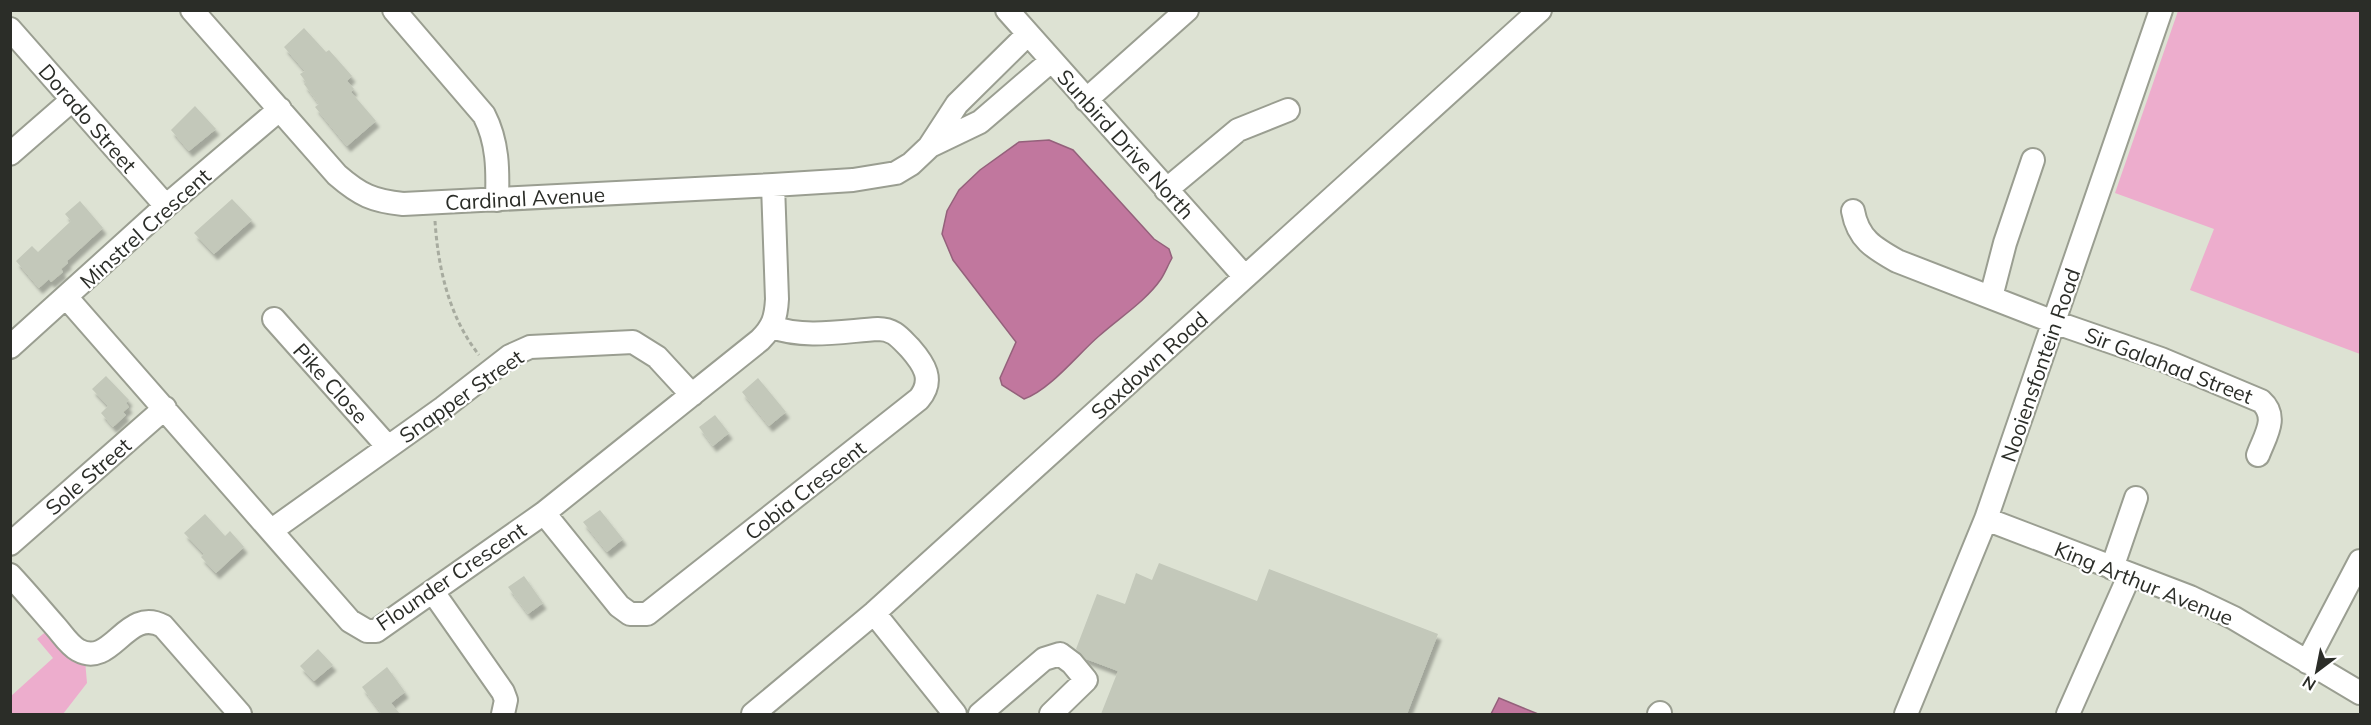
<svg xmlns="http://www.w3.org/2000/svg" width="2371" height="725" viewBox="0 0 2371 725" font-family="Mulish,sans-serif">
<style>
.green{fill:#edadcd}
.water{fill:#c1779e;stroke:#94617b;stroke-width:1.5}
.building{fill:#c3c8ba;filter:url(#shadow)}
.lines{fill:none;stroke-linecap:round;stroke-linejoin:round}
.minor-casing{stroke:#9a9e91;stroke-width:26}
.path{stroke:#a7ab9f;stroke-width:3;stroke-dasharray:4.5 3;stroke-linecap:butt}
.minor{stroke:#fff;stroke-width:22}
.labels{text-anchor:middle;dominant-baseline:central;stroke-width:4.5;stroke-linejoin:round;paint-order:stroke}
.street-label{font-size:21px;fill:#2b2d28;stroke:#fff}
</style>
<defs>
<filter id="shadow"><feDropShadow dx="3.5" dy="6" stdDeviation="1.5" flood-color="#0004"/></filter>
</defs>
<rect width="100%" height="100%" fill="#dde2d3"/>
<path class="green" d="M2178 11H2360V354L2190 290 2214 229 2115 193Z
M49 629 85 660 87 683 63 714H11L10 697 53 658 37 639Z"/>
<path class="water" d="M1049 140 1073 150 1154 239 1169 249 1172 258C1168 265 1165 273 1161 279 1146 301 1119 318 1099 336 1078 354 1050 390 1024 399L1002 385 1000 378 1016 342 953 260 942 234 947 211 959 190 980 170 1019 142Z
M1499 698 1538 714H1491Z"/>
<path class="building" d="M304 28 326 52 329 50 352 76 347 81 354 89 351 92 376 121 347 146 315 107 319 104 304 84 306 82 300 74 305 71 284 47Z
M195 106 216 129 189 151 171 130Z
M232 199 252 220 214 254 194 233Z
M80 201 103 228 67 261 68 263 61 269 63 272 51 282 49 279 39 288 16 261 32 246 38 252 71 221 65 214Z
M106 376 129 400 126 403 129 407 123 412 126 415 113 427 101 413 108 406 92 389Z
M758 378 786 412 769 426 742 392Z
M715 415 729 433 713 446 699 427Z
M600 510 623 539 607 552 583 522Z
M205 514 225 536 230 531 244 547 216 573 201 557 204 554 184 533Z
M1159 563 1257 601 1269 569 1438 634 1407 714H1101L1118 671 1086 659 1076 649 1097 594 1125 604 1136 573 1152 580Z
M524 576 543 603 528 614 508 587Z
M318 649 333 665 314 681 300 666Z
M387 667 405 692 391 703 400 714H382L362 687Z"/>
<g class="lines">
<g class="minor-casing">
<path id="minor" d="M192 10 337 175C360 195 373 201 403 204L773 185 853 180 896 173 911 164 929 147 957 104 1028 34
M394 10 484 115C498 142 498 170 497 200
M1007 10 1245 277
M10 29 166 206
M1086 100 1187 10
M930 146 980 122 1051 61
M10 154 72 100
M1166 190 1238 130 1288 110
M1853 211C1858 239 1874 248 1897 261L2054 322 2161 359 2261 401C2279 417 2265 436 2258 455
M1991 297 2005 243 2033 160
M67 298 350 621 367 631H376L544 513 760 340C773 327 776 318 777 299L773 185
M274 319 388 447
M10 347 166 206 280 109
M544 513 619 606 630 614H647L919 399C935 380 924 364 910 348 900 338 894 329 878 329 844 331 805 339 772 327
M1986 519 2190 597 2234 618 2360 693
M272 530 443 408 510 356 530 347 633 342 657 357 692 395
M10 544 165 408
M2112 568 2136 498
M10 575C26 592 41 610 56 627 63 635 69 645 78 650 112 669 126 606 163 626L240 714
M433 592 503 692 506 700 503 714
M874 613 955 714
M2307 662 2360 561
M753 714 874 613 1540 10
M980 714 1044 659 1060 654 1072 663 1086 680 1051 714
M1659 714 1660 713
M1906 714 1986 519 2161 10
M2068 714 2130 574"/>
</g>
<path class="path" d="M435 221C438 268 449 317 479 355"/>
<use href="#minor" class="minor"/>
</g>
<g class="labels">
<g class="street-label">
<text transform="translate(88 118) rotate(49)">Dorado Street</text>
<text transform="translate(1126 144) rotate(48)">Sunbird Drive North</text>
<text transform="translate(525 198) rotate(-3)">Cardinal Avenue</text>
<text transform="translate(145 228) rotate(-42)">Minstrel Crescent</text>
<text transform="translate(1149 365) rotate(-42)">Saxdown Road</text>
<text transform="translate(2040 365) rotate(-71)">Nooiensfontein Road</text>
<text transform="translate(2169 365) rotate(21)">Sir Galahad Street</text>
<text transform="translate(331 383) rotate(48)">Pike Close</text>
<text transform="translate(461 396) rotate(-35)">Snapper Street</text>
<text transform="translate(88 476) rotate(-41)">Sole Street</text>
<text transform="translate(805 490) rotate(-38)">Cobia Crescent</text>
<text transform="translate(451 576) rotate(-34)">Flounder Crescent</text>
<text transform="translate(2144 583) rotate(22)">King Arthur Avenue</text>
</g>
</g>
<rect width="2371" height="725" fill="none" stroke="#2b2d28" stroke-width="24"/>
<g transform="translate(2317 671) rotate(212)" stroke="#ffffff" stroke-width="4.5" paint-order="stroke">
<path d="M0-4.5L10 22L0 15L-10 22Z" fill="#2b2d28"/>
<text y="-9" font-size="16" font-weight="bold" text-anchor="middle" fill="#2b2d28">N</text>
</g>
</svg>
